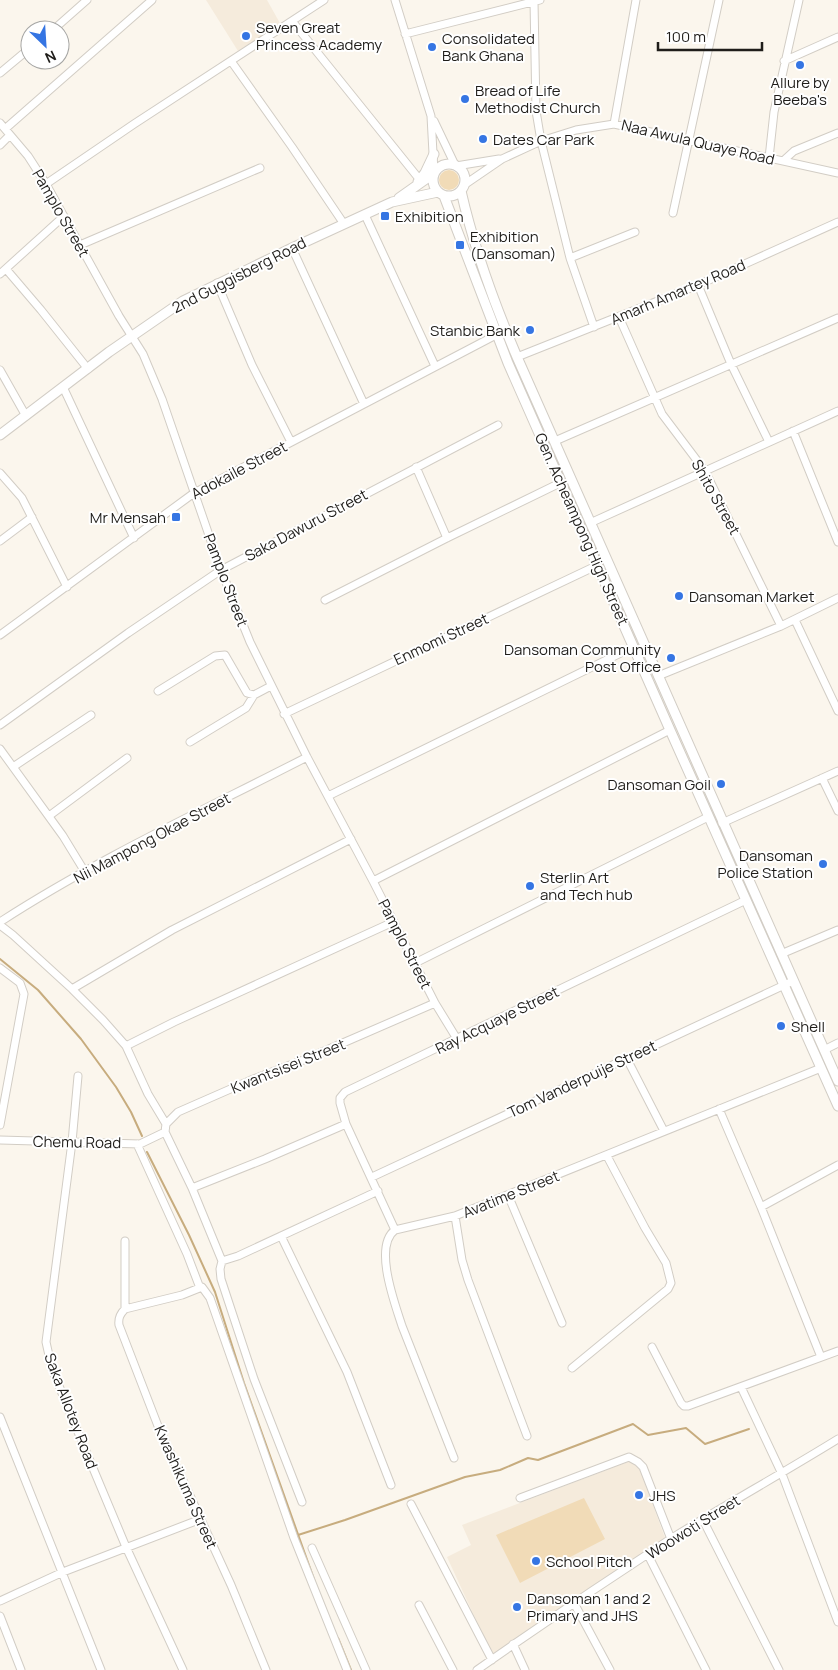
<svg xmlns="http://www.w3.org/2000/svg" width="838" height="1670" viewBox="0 0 838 1670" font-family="Manrope,sans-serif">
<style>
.built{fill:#f5ebdc}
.green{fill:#f1dbb7}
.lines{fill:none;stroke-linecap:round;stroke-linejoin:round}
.stream{stroke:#c7ac7e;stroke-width:2}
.minor-casing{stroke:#d2cdc5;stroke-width:9}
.major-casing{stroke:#d2cdc5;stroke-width:11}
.minor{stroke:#fff;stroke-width:7}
.major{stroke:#fff;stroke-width:9}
.poi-dot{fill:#3575e3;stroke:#fff;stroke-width:2}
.labels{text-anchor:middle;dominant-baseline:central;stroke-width:4;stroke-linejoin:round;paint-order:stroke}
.poi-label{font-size:15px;fill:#1f1d1a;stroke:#fff;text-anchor:start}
.street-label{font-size:15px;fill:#1f1d1a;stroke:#fff}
</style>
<rect width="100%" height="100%" fill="#fbf6ed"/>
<path class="built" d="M206 0H267L281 25 238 51Z
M633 1460 639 1467 665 1538 493 1657 447 1557 471 1545 462 1525Z"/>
<path class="green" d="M439 180a10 10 0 1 1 20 0a10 10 0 1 1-20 0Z
M584 1498 605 1539 520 1583 496 1535Z"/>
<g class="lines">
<path class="stream" d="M0 959 38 990 81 1039 116 1087 131 1112 142 1136
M147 1152 189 1235 215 1292 244 1383 315 1582
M298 1535 345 1520 465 1477 500 1470 528 1458 538 1460 633 1424 648 1435 686 1428 705 1444 749 1429
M338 1638 351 1670"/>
<g class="minor-casing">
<path id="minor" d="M395 0 431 116 434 172
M534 1 536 111 541 141 570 258 594 327
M292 21 420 180
M53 30 87 0
M405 34 540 0
M231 61 292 147 344 224
M784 61 838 37
M0 73 30 48
M434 121 455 165
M0 123 28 156 46 184 119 316 143 354 162 399 221 570 250 642 307 757 373 881 435 1003 457 1039
M614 124 636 0
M5 129 152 0
M0 145 10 135
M769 158 774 112 799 0
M783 161 794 151 838 133
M456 166 499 159
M46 184 134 124 324 0
M464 185 502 159 541 141 576 130 614 124 838 173
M673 213 719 0
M365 215 435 366
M80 245 260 168
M292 248 364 404
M570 258 635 232
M6 269 41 310 88 369
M0 274 64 216
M217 283 252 365 291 442
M698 285 731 364 769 442
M619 317 662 414 705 471 781 626
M517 357 698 285 838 222
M0 370 26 416
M63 387 134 538
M793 431 838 542
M555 441 838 318
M416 467 447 538
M0 473 22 498 67 587
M590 523 838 411
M0 541 32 517
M325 600 447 538 562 482
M795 620 838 711
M0 635 194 493 496 335
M658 676 781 626 838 598
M158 691 215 656 225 655 247 693 254 695 271 686
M284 714 598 565
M0 725 128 633 221 570 498 425
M190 742 246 708 254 695
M0 749 63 836 85 872
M13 767 91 715
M822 778 838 811
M328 796 633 647
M49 816 127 758
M722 823 838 771
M373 881 670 730
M0 922C97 859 204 810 307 757
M0 925 13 935 72 989 103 1020 126 1046 148 1094 166 1124
M781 954 838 930
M415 963 708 817
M0 968 20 983 24 994 0 1125
M72 989 172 930 351 839
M126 1046 174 1022 393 922
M824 1050 838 1043
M627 1059 664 1131
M78 1076 72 1142 46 1342 52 1369 90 1461 126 1547 183 1670
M719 1109 761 1207 821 1357
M165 1132 166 1124 178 1112 251 1080 306 1059 435 1003
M165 1132 192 1188 222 1261
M0 1140 140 1144 165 1132
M137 1144 187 1254 200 1288
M372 1177 793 981
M192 1188 265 1159 346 1124
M508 1195 562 1323
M761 1207 838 1165
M455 1216 462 1260 468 1280 527 1436
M395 1230 346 1124 340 1103V1098L345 1092 746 900
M395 1230 455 1216 821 1068
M395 1230C373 1246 395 1304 402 1326L454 1458
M281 1236 347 1372 391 1485
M125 1241V1309
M222 1261 220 1269 221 1279 254 1379 302 1502
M222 1261 238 1256 378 1191
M652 1347 681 1403 684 1406H688L838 1351
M572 1368 668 1289 671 1283 666 1263 645 1228 607 1156
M741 1387 782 1474 838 1622
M0 1417 101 1670
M520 1498 629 1457 638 1462 643 1467 671 1539
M411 1504 492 1660
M703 1520 779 1670
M312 1548 366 1670
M648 1555 706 1670
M0 1601 63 1572 201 1519
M574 1603 610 1670
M419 1605 453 1670
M0 1616 21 1670
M513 1644 525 1670
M266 1670 231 1585 158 1426 119 1325C118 1318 120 1314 125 1309L182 1295 202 1287 210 1298 294 1538 347 1670
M477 1670C541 1625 606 1581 672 1538 727 1504 783 1473 838 1439"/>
</g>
<g class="major-casing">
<path id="major" d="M433 180a16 16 0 1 1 32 0a16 16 0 1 1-32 0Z
M418 182 425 173 434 154
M461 191C474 248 494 303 517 357L838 1081
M444 196 508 363 670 730 838 1106
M399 198 433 174
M0 435 109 352 183 301 292 248 392 202 438 192"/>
</g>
<use href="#minor" class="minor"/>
<use href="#major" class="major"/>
</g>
<g class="poi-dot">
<circle cx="246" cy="36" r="5"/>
<circle cx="432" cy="47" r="5"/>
<circle cx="800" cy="65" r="5"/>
<circle cx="465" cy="99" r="5"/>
<circle cx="483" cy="139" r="5"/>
<rect x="380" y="211" width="10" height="10" rx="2.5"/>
<rect x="455" y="240" width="10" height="10" rx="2.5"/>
<circle cx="530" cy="330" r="5"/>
<rect x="171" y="512" width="10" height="10" rx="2.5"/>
<circle cx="679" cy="596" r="5"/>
<circle cx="671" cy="658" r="5"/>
<circle cx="721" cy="784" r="5"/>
<circle cx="823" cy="864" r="5"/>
<circle cx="530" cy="886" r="5"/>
<circle cx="781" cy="1026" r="5"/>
<circle cx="639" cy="1495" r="5"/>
<circle cx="536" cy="1561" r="5"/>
<circle cx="517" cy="1607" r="5"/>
</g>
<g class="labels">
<g class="poi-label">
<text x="256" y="27">Seven Great<tspan x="256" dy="17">Princess Academy</tspan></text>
<text x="442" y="38">Consolidated<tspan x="442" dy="17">Bank Ghana</tspan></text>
<text x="800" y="82" text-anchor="middle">Allure by<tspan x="800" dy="17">Beeba's</tspan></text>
<text x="475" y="90">Bread of Life<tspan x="475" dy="17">Methodist Church</tspan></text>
<text x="493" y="139">Dates Car Park</text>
<text x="395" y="216">Exhibition</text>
<text x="470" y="236">Exhibition<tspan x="470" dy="17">(Dansoman)</tspan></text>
<text x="520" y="330" text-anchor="end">Stanbic Bank</text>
<text x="166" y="517" text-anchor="end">Mr Mensah</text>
<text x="689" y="596">Dansoman Market</text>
<text x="661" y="649" text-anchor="end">Dansoman Community<tspan x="661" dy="17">Post Office</tspan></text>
<text x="711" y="784" text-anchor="end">Dansoman Goil</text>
<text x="813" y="855" text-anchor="end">Dansoman<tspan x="813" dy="17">Police Station</tspan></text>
<text x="540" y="877">Sterlin Art<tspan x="540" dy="17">and Tech hub</tspan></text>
<text x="791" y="1026">Shell</text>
<text x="649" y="1495">JHS</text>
<text x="546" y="1561">School Pitch</text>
<text x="527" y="1598">Dansoman 1 and 2<tspan x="527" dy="17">Primary and JHS</tspan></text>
</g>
<g class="street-label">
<text transform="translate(698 142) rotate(13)">Naa Awula Quaye Road</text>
<text transform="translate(61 213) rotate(60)">Pamplo Street</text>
<text transform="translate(239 275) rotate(-27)">2nd Guggisberg Road</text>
<text transform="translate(678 292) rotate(-23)">Amarh Amartey Road</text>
<text transform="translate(239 470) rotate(-28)">Adokaile Street</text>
<text transform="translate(716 497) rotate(61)">Shito Street</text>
<text transform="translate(306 525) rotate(-28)">Saka Dawuru Street</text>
<text transform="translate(582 529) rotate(66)">Gen. Acheampong High Street</text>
<text transform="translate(226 580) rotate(69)">Pamplo Street</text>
<text transform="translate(441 639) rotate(-25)">Enmomi Street</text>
<text transform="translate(152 838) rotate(-28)">Nii Mampong Okae Street</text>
<text transform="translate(405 944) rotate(63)">Pamplo Street</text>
<text transform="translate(497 1020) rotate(-26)">Ray Acquaye Street</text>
<text transform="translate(288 1066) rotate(-22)">Kwantsisei Street</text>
<text transform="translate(582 1079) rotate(-25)">Tom Vanderpuije Street</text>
<text transform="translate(77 1142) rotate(1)">Chemu Road</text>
<text transform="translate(511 1194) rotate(-22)">Avatime Street</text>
<text transform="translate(71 1411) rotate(69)">Saka Allotey Road</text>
<text transform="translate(186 1487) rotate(66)">Kwashikuma Street</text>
<text transform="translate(693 1527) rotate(-32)">Woowoti Street</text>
</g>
</g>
<g transform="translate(45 45) rotate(155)"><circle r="24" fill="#ffffff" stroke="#a5a5a3"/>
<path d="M0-4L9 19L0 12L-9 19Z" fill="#3575e3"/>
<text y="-8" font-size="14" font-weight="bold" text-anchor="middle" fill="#1f1d1a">N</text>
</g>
<path d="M658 42v8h104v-8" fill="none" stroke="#1f1d1a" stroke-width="2.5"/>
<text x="666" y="42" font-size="15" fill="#1f1d1a" stroke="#ffffff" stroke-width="4" paint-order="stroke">100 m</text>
</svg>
